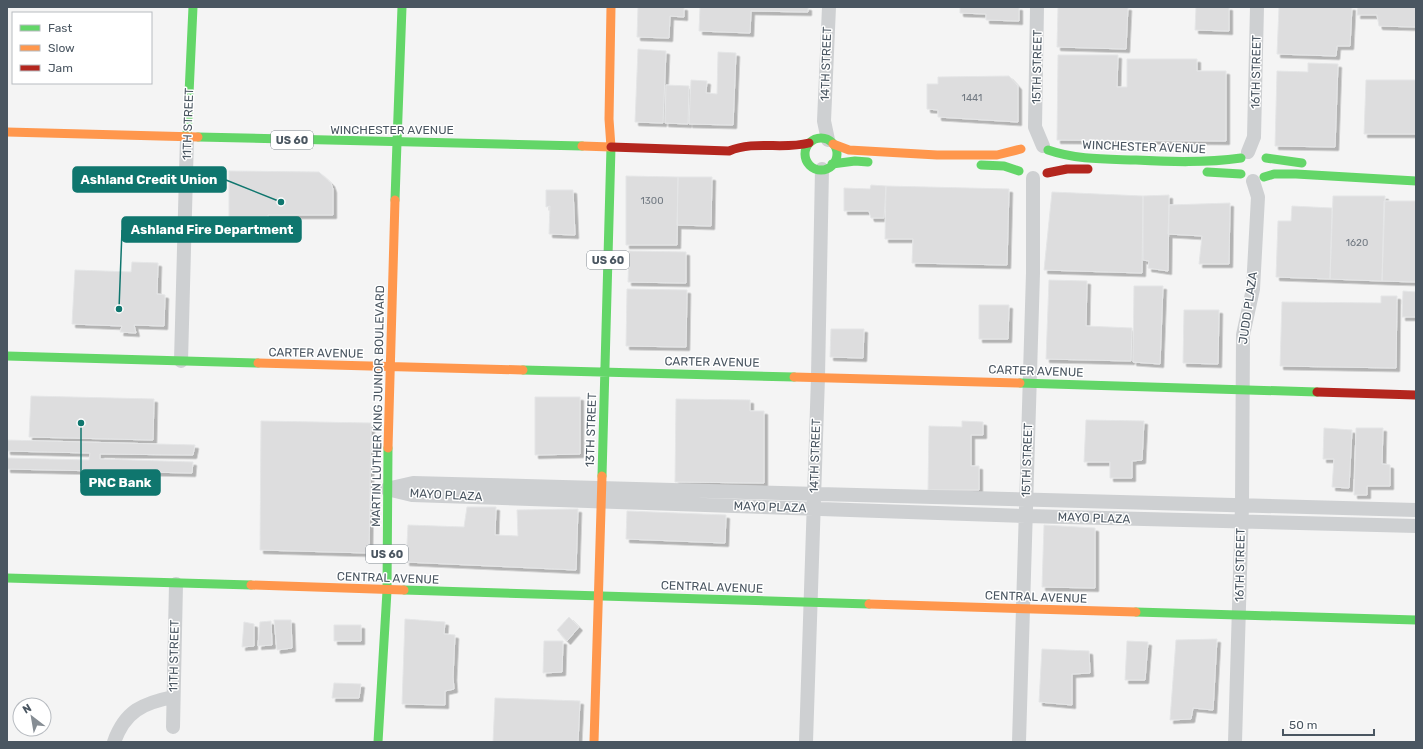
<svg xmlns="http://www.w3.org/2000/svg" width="1423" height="749" viewBox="0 0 1423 749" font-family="Rubik,sans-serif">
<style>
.building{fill:#ddddde;stroke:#e5e6e7;filter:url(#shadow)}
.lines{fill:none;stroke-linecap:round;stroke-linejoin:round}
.street{stroke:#ced0d2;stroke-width:14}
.fast{stroke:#63d668;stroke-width:9}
.slow{stroke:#ff974d;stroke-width:9}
.jam{stroke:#b3261e;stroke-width:9}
.labels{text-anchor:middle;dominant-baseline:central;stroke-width:3;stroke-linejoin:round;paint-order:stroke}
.number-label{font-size:10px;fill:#707881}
.shield{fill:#fff;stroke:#808990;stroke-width:1}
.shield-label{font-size:11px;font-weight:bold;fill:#4a5661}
.street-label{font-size:12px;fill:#4a5661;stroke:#fff}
.leader{fill:none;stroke:#0f766e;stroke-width:1.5}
.callout-dot{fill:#0f766e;stroke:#fff;stroke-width:1.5}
.callout{fill:#0f766e;stroke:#0f766e;stroke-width:1.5}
.callout-label{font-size:13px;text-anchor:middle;font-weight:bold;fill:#fff}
</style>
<defs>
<filter id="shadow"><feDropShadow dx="3.5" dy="3.5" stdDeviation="0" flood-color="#0004"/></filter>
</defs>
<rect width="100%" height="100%" fill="#f4f4f4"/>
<path class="building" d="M638 7H684V17L670 16 669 38 637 37Z
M700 7H808V12L751 11 750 33 699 31Z
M960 7H1019V21L986 20V14L960 13Z
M1058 7H1128L1126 49 1057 47Z
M1196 7H1229V31L1195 30Z
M1279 7H1352L1350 46H1337L1336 56 1277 54Z
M1358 7H1416V27L1379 26 1377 15H1357Z
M638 49 666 51 663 123 635 122Z
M718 52 736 53 733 125 689 124 691 80 707 81 706 93 717 94Z
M1058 55H1118L1117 87H1127V59H1197V71H1226V141L1057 140Z
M1308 63 1338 64 1335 147 1275 146 1277 71 1308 72Z
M1009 76 1018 86V122L938 117V110L927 109V84H938V77Z
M1366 80H1416V134H1364Z
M666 85 689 86 688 124 665 123Z
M229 171 319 172 331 183 333 189V215H268V221H229Z
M626 176 678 177 677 245H626Z
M678 177H712L711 226 677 225Z
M871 185 886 186 884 218H871L869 211H844V188L870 189Z
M886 186 1009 189 1007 265 912 263 913 239H885Z
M546 190H573L575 235 549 234 550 206 546 207Z
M1052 192 1143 196 1142 273 1044 270Z
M1169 195V205L1168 271 1148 268 1149 261 1143 260V196Z
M1333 196H1385L1382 281 1330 279Z
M1384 201H1416V282L1382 281Z
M1230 203 1229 264H1199L1202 236 1168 234 1169 205Z
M1292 206 1332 208 1330 279 1276 277 1278 221H1291Z
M629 251 686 252V283L628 282Z
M132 262 158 263 157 294 165 295 164 326 134 325 136 333 120 332 122 326 72 324 75 270 131 272Z
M1049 280 1087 281 1086 326 1132 328 1131 361 1046 359Z
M1134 286H1163L1160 364 1133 362Z
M627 289 687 290 686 347 626 346Z
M1403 291 1416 292V317H1402Z
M1381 296H1397L1396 368 1280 366 1282 302 1381 303Z
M979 305H1009L1008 339H979Z
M1184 310H1219L1218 364 1183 363Z
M831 329H864L863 358 830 357Z
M31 396 154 399 153 440 29 437Z
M535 397H580V454L535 455Z
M676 399 750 400V411H764V483L675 482Z
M1086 420 1144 421 1142 460 1132 461V478H1110V462H1084Z
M261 421 371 423 369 553 260 550Z
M962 421 983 422V435H971V466H979V490H928L929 426 962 427Z
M1324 428 1352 430 1349 488 1332 487 1334 459H1323Z
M1356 428H1383L1382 464 1390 465V486H1367V495H1354Z
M7 440 195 445 193 455 100 454V459L193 462 192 473 7 469V458L89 460 90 453 7 451Z
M467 507H496L495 535 518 536 517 510 578 509 576 570 406 562 408 525 464 527Z
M627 511 726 515 725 543 626 539Z
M1044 525 1095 528V588L1042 587Z
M569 617 579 627 567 641 557 630Z
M405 619 445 622 444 634 455 635 453 677 454 689 445 691V705L402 704Z
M274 620H291L292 648 277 650Z
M271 621 272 645 258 646 260 622Z
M244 622 254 624V646L242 647Z
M334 625H361V641H334Z
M1217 639 1213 710 1193 708 1191 719 1170 720 1176 640Z
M544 641H563L562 672 543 673Z
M1127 641 1148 642 1145 680H1125Z
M1042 649 1089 651 1090 673 1072 674V705L1039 702Z
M334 683 361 684 359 698H332Z
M495 698 580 701 578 742H493Z"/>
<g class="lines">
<path class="street" d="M1037 7 1035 127 1043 146
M828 140 824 121 829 7
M1248 152 1254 137 1257 7
M181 361 187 137
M391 488 413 483 1416 510
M387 489 412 495 1026 516 1416 526
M173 727 176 584
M114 742C125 711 143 703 173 697
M806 742 818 377 822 169
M1019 742 1033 273V178
M1235 742 1242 505 1243 335 1253 289 1258 197 1253 181"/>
<path class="fast" d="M187 137 193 7
M198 137 582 146
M805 154a16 16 0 1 1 32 0a16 16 0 1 1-32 0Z
M397 142 402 7
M1048 150C1077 160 1106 159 1136 160 1172 162 1206 163 1241 158
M1266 158 1302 163
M832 164 855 161 868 162
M981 165 1004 166 1019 171
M1207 172 1241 174
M1264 177 1274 174H1296L1416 181
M395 200 397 142
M7 356 258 363
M523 370 794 377
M1020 383 1317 392
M602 476 611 147
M7 578 251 585
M404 590 869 604
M1136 612 1416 620
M378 742 387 591 388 448"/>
<path class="slow" d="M7 132 198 137
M833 144 849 150 937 155H997L1021 149
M582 146 611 147 609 119 611 7
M258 363 523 370
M794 377 1020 383
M388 448 395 200
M251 585 404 590
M869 604 1136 612
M594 742 602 476"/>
<path class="jam" d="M611 147 729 151C755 140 782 150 809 143
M1047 173 1067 169H1088
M1317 392 1416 395"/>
</g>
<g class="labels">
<g class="number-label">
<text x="972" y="98">1441</text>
<text x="652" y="201">1300</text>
<text x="1357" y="243">1620</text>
</g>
<g class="shield">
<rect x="271" y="131" width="42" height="18" rx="3"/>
<rect x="587" y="251" width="42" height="18" rx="3"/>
<rect x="366" y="545" width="42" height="18" rx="3"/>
</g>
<g class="shield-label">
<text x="292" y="140">US 60</text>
<text x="608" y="260">US 60</text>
<text x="387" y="554">US 60</text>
</g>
<g class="street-label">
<text transform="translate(826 64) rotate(-88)">14TH STREET</text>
<text transform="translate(1037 67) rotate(-89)">15TH STREET</text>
<text transform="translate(1256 72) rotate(-89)">16TH STREET</text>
<text transform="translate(188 124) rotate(-88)">11TH STREET</text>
<text x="392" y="130">WINCHESTER AVENUE</text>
<text transform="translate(1144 147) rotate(2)">WINCHESTER AVENUE</text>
<text transform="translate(1248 308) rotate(-82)">JUDD PLAZA</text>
<text transform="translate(316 353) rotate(1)">CARTER AVENUE</text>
<text transform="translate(712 362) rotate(1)">CARTER AVENUE</text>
<text transform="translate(1036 371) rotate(2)">CARTER AVENUE</text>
<text transform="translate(378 406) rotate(-89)">MARTIN LUTHER KING JUNIOR BOULEVARD</text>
<text transform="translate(591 430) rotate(-88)">13TH STREET</text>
<text transform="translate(815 456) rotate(-88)">14TH STREET</text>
<text transform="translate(1027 460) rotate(-88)">15TH STREET</text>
<text transform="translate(446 495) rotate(3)">MAYO PLAZA</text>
<text transform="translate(770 507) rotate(2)">MAYO PLAZA</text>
<text transform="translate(1094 518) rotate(2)">MAYO PLAZA</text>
<text transform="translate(1240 565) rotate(-89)">16TH STREET</text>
<text transform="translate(388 578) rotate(2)">CENTRAL AVENUE</text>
<text transform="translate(712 587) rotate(2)">CENTRAL AVENUE</text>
<text transform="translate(1036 597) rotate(2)">CENTRAL AVENUE</text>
<text transform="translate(174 656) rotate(-89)">11TH STREET</text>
</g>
</g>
<path class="leader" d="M281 202L226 180M119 309L122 230M81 423L81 483"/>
<g class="callout-dot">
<circle cx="281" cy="202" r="4"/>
<circle cx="119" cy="309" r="4"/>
<circle cx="81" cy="423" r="4"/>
</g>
<g class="callout">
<rect x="73" y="167" width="153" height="25" rx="4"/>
<rect x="122" y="217" width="179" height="25" rx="4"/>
<rect x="81" y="470" width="79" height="25" rx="4"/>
</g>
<g class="callout-label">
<text x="149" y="184">Ashland Credit Union</text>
<text x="212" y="234">Ashland Fire Department</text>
<text x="120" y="487">PNC Bank</text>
</g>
<rect width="1423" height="749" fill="none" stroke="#4a5661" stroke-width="16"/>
<rect x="12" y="12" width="140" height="72" fill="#ffffff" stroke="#b7bbc0"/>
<rect x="20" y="25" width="20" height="6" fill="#63d668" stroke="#b7bbc0"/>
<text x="48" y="32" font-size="12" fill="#4a5661">Fast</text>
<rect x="20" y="45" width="20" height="6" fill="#ff974d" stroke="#b7bbc0"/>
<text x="48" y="52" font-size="12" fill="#4a5661">Slow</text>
<rect x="20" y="65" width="20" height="6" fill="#b3261e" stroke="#b7bbc0"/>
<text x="48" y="72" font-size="12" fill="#4a5661">Jam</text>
<g transform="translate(32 717) rotate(329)"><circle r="19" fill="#ffffff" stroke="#b7bbc0"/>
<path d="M0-3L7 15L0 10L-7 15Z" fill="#868d94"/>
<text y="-6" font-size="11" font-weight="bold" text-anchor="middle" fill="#4a5661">N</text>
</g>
<path d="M1283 729v6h91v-6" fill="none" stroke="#4a5661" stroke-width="2"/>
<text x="1289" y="729" font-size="12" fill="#4a5661" stroke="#ffffff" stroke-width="3" paint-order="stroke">50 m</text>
</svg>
